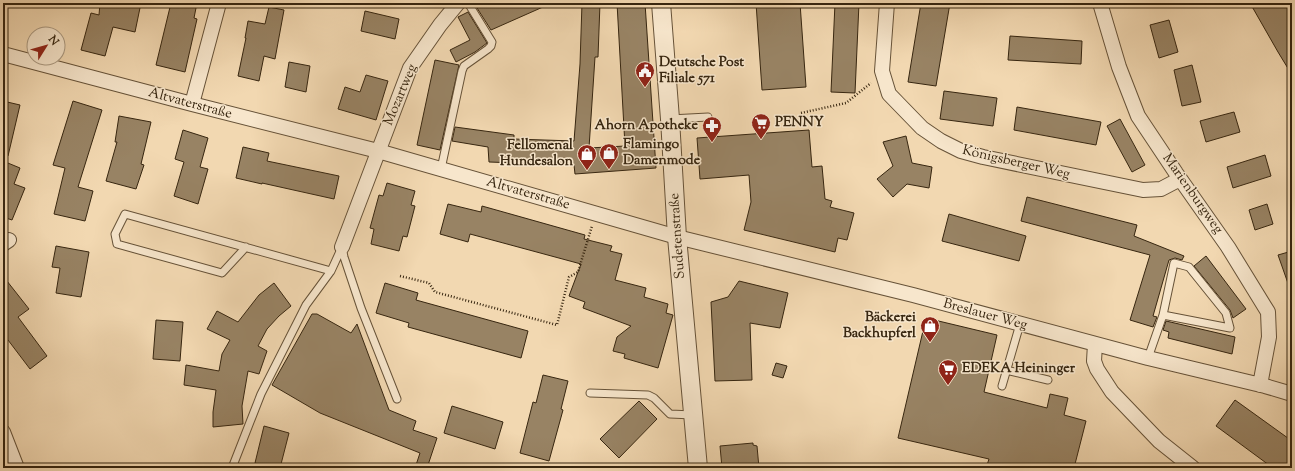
<svg xmlns="http://www.w3.org/2000/svg" width="1295" height="471" viewBox="0 0 1295 471" font-family="'Sorts Mill Goudy',serif">
<style>
.building{fill:#988364;stroke:#372610}
.lines{fill:none;stroke-linecap:round;stroke-linejoin:round}
.service-casing{stroke:#665238;stroke-width:9}
.minor-casing{stroke:#665238;stroke-width:16}
.tertiary-casing{stroke:#665238;stroke-width:20}
.path{stroke:#372610;stroke-width:2.5;stroke-dasharray:1 2;stroke-linecap:butt}
.service{stroke:#f7e6cc;stroke-width:7}
.minor{stroke:#f7e6cc;stroke-width:14}
.tertiary{stroke:#f7e6cc;stroke-width:18}
.labels{text-anchor:middle;dominant-baseline:central;stroke-width:3;stroke-linejoin:round;paint-order:stroke}
.poi-label{font-size:14px;font-weight:bold;fill:#372610;stroke:#f7e6cc;text-anchor:start}
.street-label{font-size:14px;fill:#372610;stroke:#f7e6cc}
</style>
<rect width="100%" height="100%" fill="#f2d8b1"/>
<filter id="stains"><feTurbulence type="fractalNoise" baseFrequency=".005" numOctaves="4"/><feColorMatrix values="0 0 0 0 .2 0 0 0 0 .09 0 0 0 0 .02 0 0 0 .5 -.17"/></filter>
<radialGradient id="worn" r=".72"><stop offset=".6" stop-color="#630" stop-opacity="0"/><stop offset="1" stop-color="#630" stop-opacity=".3"/></radialGradient>
<path class="building" d="M100 3H141L135 32 113 27 105 56 81 50 91 13 99 15Z
M171 3H197L194 18 197 19 185 72 156 65Z
M487 3H552L491 30 477 8Z
M582 3H600L598 57H595L589 148 625 146 617 3H645L656 168 575 174 574 165 489 162 488 147 452 141 455 127 514 135V139L574 141 580 64Z
M756 3H800L806 87 762 90Z
M835 3H859L855 93 831 92Z
M921 3H950L936 86 908 82Z
M1250 3H1292V75L1278 52Z
M269 7 284 10 275 59 264 56 259 81 238 76 246 38H245L248 21 265 24Z
M365 11 399 19 395 39 361 31Z
M468 12 487 43 475 52 456 62 450 50 470 40 458 17Z
M1169 20 1178 52 1159 58 1150 25Z
M1010 36 1082 41 1081 64 1008 60Z
M435 60 459 65 440 150 417 145Z
M289 62 310 66 306 92 285 87Z
M1192 65 1201 102 1182 106 1174 70Z
M366 75 388 81 376 120 338 109 345 87 360 92Z
M944 91 997 98 993 126 940 119Z
M3 101 20 105 8 156 3 155Z
M73 101 102 110 78 187 93 191 85 221 54 214 65 168 53 165Z
M1017 107 1101 122 1096 145 1014 130Z
M1234 112 1240 132 1206 142 1200 121Z
M119 116 151 122 141 164 144 165 136 189 106 181 117 142H115Z
M1120 119 1145 165 1132 172 1107 126Z
M183 130 208 138 200 167 208 169 198 204 174 196 184 162 175 159Z
M809 130 812 167 822 166 825 199 832 201 830 207 854 213 847 240 838 238 835 252 744 230 751 202 749 175 700 179 697 138Z
M906 136 912 163 932 167 929 188 907 184 893 197 877 179 893 166 883 142Z
M243 147 269 153 267 161 339 176 334 199 262 183V184L236 178Z
M1265 155 1271 176 1233 188 1227 167Z
M3 161 20 168 14 184 25 188 12 220 3 217Z
M387 183 415 191 411 205 415 206 407 237 403 236 399 251 371 244 374 229 370 228 379 195 383 196Z
M1027 197 1137 225 1134 236 1184 256 1182 260 1175 258 1169 260 1153 316 1157 317 1153 327 1130 320 1150 255 1021 221Z
M448 204 481 212 482 206 585 235 584 239 612 246 610 251 622 254 615 280 646 288 644 297 668 304 666 313 673 315 658 368 624 358 625 354 613 351 617 337 631 326 583 308 585 302 569 296 581 264 470 234 468 242 440 234Z
M1267 204 1273 224 1255 230 1249 210Z
M949 214 1026 236 1019 261 942 241Z
M56 246 89 252 81 297 56 293 60 268 52 267Z
M1292 251V289H1290L1278 255Z
M1206 256 1246 309 1233 318 1230 310 1194 266Z
M3 276 29 309 18 317 47 356 30 369 8 340 3 344Z
M739 281 788 293 780 328 750 323 752 380 715 381 711 302 728 297Z
M274 283 291 306 279 316 267 329 258 346 267 351 259 374 248 371 242 406 243 424 213 427V412L216 390 184 385 186 365 219 371 222 354 230 340 207 329 217 311 238 322 259 295Z
M385 283 418 293 416 300 528 331 521 358 408 327 409 323 376 313Z
M312 314H317L351 333 357 324 389 410 416 421 413 430 437 438 427 468 416 465 420 453 320 413 272 385Z
M926 318 997 335 984 392 1047 408 1050 394 1068 398 1064 415 1086 421 1074 468H986L989 459 898 438Z
M156 320 183 322 180 361 153 359Z
M1166 321 1235 337 1232 354 1168 338 1169 332 1163 330Z
M776 363 787 366 783 378 772 375Z
M543 375 568 381 561 409 563 410 549 461 520 453 533 402 536 403Z
M1235 400 1292 441V468H1273L1216 426Z
M639 401 657 419 619 458 600 439Z
M452 406 503 422 495 449 444 433Z
M264 426 289 433 280 468H271L255 463Z
M753 443V445L757 446 759 468H722L720 446Z"/>
<g class="lines">
<g class="service-casing">
<path id="service" d="M670 119 708 117
M441 169 462 71 464 66 488 49 491 46 492 42 468 3
M246 247 222 273 117 244 115 234 125 214 331 271
M342 247 344 257 361 308 397 399
M1148 358 1163 315 1230 328 1226 313 1189 267 1174 263 1163 315
M1006 370 1048 380
M1002 386 1020 324
M590 393 648 395 654 398 670 414 693 415
M232 468 261 394 306 305 331 271 342 247"/>
</g>
<g class="minor-casing">
<path id="minor" d="M887 3 882 71 889 94 922 128 941 141 961 151 983 157 1143 190 1161 189 1180 179
M1100 3 1119 67 1138 116 1176 173 1228 247 1268 312 1269 337 1260 385
M3 54 192 104 378 151 677 237 913 295 1148 358 1265 386 1292 394
M192 104 219 3
M3 244 9 240
M342 247 410 68 440 25 458 3
M1095 344 1094 361 1097 369 1112 392 1159 441 1193 468
M3 432 17 468"/>
</g>
<g class="tertiary-casing">
<path id="tertiary" d="M661 3 670 119 677 237 698 468"/>
</g>
<path class="path" d="M801 113 846 103 871 83
M400 276 429 283 435 292 557 325 569 277 578 272 592 226"/>
<use href="#service" class="service"/>
<use href="#minor" class="minor"/>
<use href="#tertiary" class="tertiary"/>
</g>
<defs>
<g id="civic-pin" transform="scale(1)"><path d="M0 17L-7.5 6A9.5 9.5 0 1 1 7.5 6Z" fill="#8f2418" stroke="#f7e6cc"/><path d="M-.6-6.5H3V-4.5H.6V-3L4-1V1h2V6H-6V1h2V-1L-.6-3ZM-1.2 2.5V6h2.4V2.5Z" fill="#fff"/></g>
<g id="supermarket-pin" transform="scale(1)"><path d="M0 17L-7.5 6A9.5 9.5 0 1 1 7.5 6Z" fill="#8f2418" stroke="#f7e6cc"/><path d="M-6-5.5h2.5l.6 2H6L4.5 2H-2.5L-4.4-4H-6ZM-1.5 3.2a1.3 1.3 0 1 0 .1 0ZM3 3.2a1.3 1.3 0 1 0 .1 0Z" fill="#fff"/></g>
<g id="pharmacy-pin" transform="scale(1)"><path d="M0 17L-7.5 6A9.5 9.5 0 1 1 7.5 6Z" fill="#8f2418" stroke="#f7e6cc"/><path d="M-2-6h4v4h4v4h-4v4h-4v-4h-4v-4h4Z" fill="#fff"/></g>
<g id="shop-pin" transform="scale(1)"><path d="M0 17L-7.5 6A9.5 9.5 0 1 1 7.5 6Z" fill="#8f2418" stroke="#f7e6cc"/><path d="M-5-2.5h2.3a2.7 3.5 0 0 1 5.4 0H5L5.5 6h-11ZM-1.5-2.5h3a1.5 2.3 0 0 0-3 0Z" fill="#fff"/></g>
</defs>
<g fill-rule="evenodd">
<use href="#civic-pin" x="645" y="71"/>
<use href="#supermarket-pin" x="761" y="123"/>
<use href="#pharmacy-pin" x="712" y="126"/>
<use href="#shop-pin" x="609" y="153"/>
<use href="#shop-pin" x="587" y="154"/>
<use href="#shop-pin" x="930" y="326"/>
<use href="#supermarket-pin" x="948" y="369"/>
</g>
<g class="labels">
<g class="poi-label">
<text x="659" y="63">Deutsche Post<tspan x="659" dy="16">Filiale 571</tspan></text>
<text x="775" y="123">PENNY</text>
<text x="698" y="126" text-anchor="end">Ahorn Apotheke</text>
<text x="623" y="145">Flamingo<tspan x="623" dy="16">Damenmode</tspan></text>
<text x="573" y="146" text-anchor="end">Fellomenal<tspan x="573" dy="16">Hundesalon</tspan></text>
<text x="916" y="318" text-anchor="end">Bäckerei<tspan x="916" dy="16">Backhupferl</tspan></text>
<text x="962" y="369">EDEKA Heininger</text>
</g>
<g class="street-label">
<text transform="translate(401 95) rotate(-67)">Mozartweg</text>
<text transform="translate(190 104) rotate(15)">Altvaterstraße</text>
<text transform="translate(1016 163) rotate(13)">Königsberger Weg</text>
<text transform="translate(528 194) rotate(16)">Altvaterstraße</text>
<text transform="translate(1192 194) rotate(55)">Marienburgweg</text>
<text transform="translate(678 236) rotate(-94)">Sudetenstraße</text>
<text transform="translate(985 315) rotate(15)">Breslauer Weg</text>
</g>
</g>
<rect width="1295" height="471" fill="none" stroke="#f2d8b1" stroke-width="16"/>
<rect x="4" y="4" width="1287" height="463" fill="none" stroke="#372610" stroke-width="2"/>
<rect x="8" y="8" width="1279" height="455" fill="none" stroke="#372610"/>
<g transform="translate(46 46) rotate(53)"><circle r="19" fill="#f7e6cc" stroke="#aa9981"/>
<path d="M0-3L7 15L0 10L-7 15Z" fill="#8f2418"/>
<text y="-6" font-size="11" font-weight="bold" text-anchor="middle" fill="#372610">N</text>
</g>
<rect width="100%" height="100%" filter="url(#stains)"/>
<rect width="100%" height="100%" fill="url(#worn)"/>
</svg>
